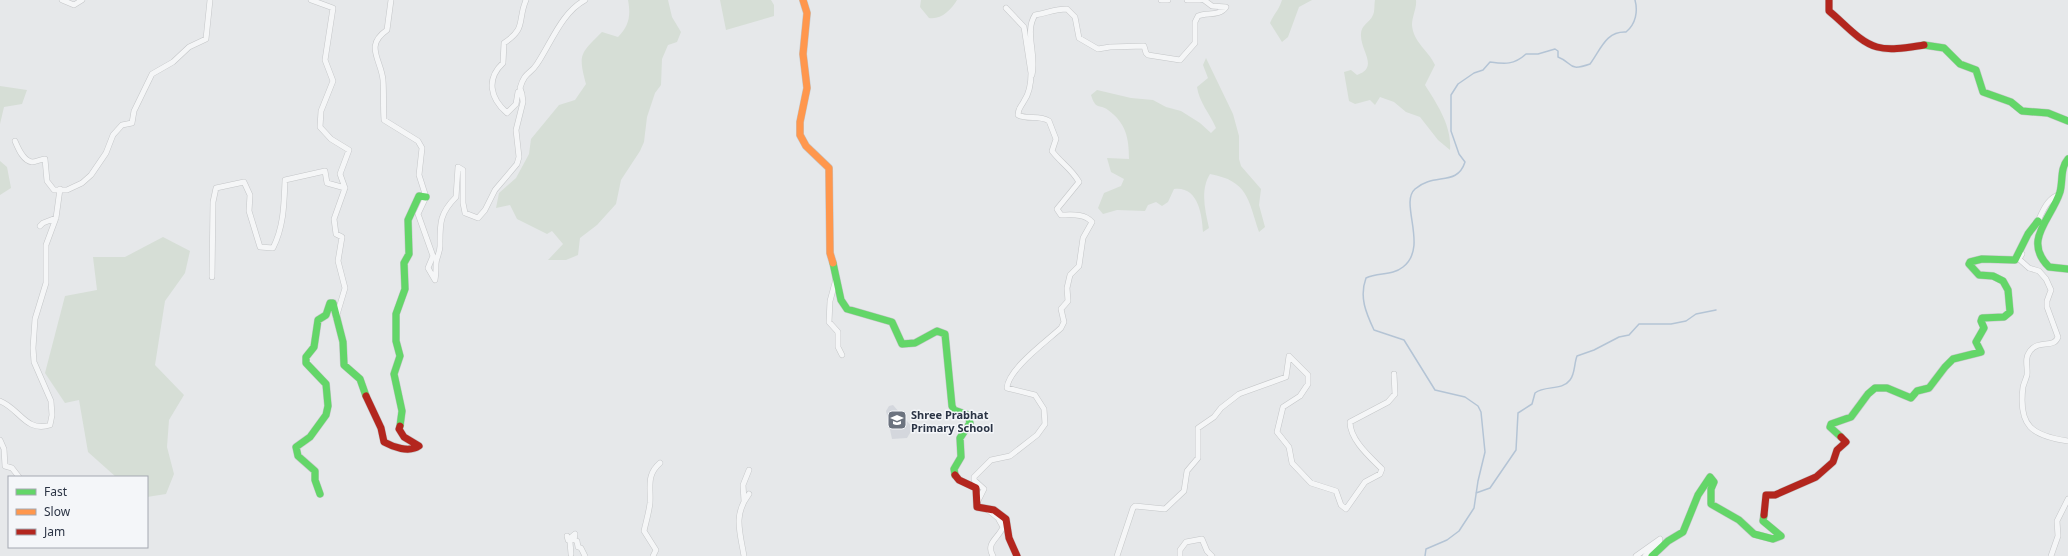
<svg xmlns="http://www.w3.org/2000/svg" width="2068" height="556" viewBox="0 0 2068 556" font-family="'Noto Sans',sans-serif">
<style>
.built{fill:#d4d7dd}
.green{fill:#d6ded6}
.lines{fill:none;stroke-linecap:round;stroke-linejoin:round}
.stream{stroke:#b4c4d5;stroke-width:1.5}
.street-casing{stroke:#c4c6c8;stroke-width:6}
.fast-casing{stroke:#c4c6c8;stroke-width:8}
.slow-casing{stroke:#c4c6c8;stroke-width:8}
.jam-casing{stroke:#c4c6c8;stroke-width:8}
.street{stroke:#f5f6f7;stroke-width:5}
.fast{stroke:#63d668;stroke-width:7}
.slow{stroke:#ff974d;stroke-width:7}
.jam{stroke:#b3261e;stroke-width:7}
.labels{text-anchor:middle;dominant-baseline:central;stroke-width:3;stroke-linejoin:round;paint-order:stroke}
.poi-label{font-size:11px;font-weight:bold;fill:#2b3445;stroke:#f4f6f9;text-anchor:start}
</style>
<rect width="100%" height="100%" fill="#e6e8ea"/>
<path class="built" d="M893 405 913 428 907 438 892 439 886 411 889 406Z"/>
<path class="green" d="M628 0H668L672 17 681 32 677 42 668 45 662 59 661 85 655 93 647 117 644 142 640 151 621 180 616 204 597 225 580 238 578 255 566 260H548L563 244 552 231 547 234 517 219 510 205 496 208 499 193 516 178 529 154 531 139 559 105 575 100 586 84C578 54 580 54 602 32L618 37C629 26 631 16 628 0Z
M720 0H771L774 5V16L726 30Z
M921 0H957C951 10 941 20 929 18L920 7Z
M1282 0H1312L1299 7 1288 37 1282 42 1270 23C1274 13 1278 12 1282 0Z
M1375 0H1416C1417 8 1412 16 1412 25 1413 42 1429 51 1435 65L1425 85C1437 104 1452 126 1450 150L1438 140 1420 117 1406 112 1394 102 1380 97 1375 105 1370 100 1355 104 1349 101 1344 72 1351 70 1357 75C1379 68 1361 51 1361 36 1360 25 1369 24 1373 15 1375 11 1374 5 1375 0Z
M1206 58 1233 114 1239 136V159L1241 166 1261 189 1259 205 1265 227 1259 232C1248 199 1248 181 1210 174 1200 190 1205 210 1209 228L1203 232C1202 214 1198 186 1174 189L1168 202 1162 206 1156 202 1148 205 1145 211 1117 210 1103 214 1098 208 1104 193 1121 186 1124 179 1111 172 1107 158 1129 159C1129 138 1126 123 1108 110 1099 103 1096 111 1091 95L1097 90 1131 98 1153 100 1166 107 1181 111 1200 123 1211 133 1216 128C1210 114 1199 102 1197 87L1208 78 1203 65Z
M0 86 27 90 22 104 4 107 0 124Z
M0 161 7 167 11 188 0 195Z
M163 237 190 251 185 273 165 301 155 365 184 395 169 420 167 447 174 474 166 494 147 497V477H116L88 452 79 400 65 403 45 373 65 296 97 290 93 257H125Z"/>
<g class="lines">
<path class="stream" d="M1476 493 1490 488 1516 450 1518 413 1532 404 1535 393C1545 385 1562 391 1570 380 1575 374 1574 364 1577 356L1594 350 1619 337 1629 335 1639 324H1671L1686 321 1696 314 1716 310
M1425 556 1426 549 1447 540 1459 531 1474 508 1478 481 1485 452 1481 412 1478 406 1465 397 1435 390 1404 340 1374 330C1366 313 1359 297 1366 278 1378 272 1392 276 1403 267 1429 247 1399 203 1415 189 1434 172 1457 187 1465 162L1459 154 1451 131V95L1458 84 1474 73 1483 70 1490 62C1505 64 1514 65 1526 54H1538L1555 49 1558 51V57C1574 63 1567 72 1590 64 1601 49 1606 31 1626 32 1636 24 1638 11 1635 0"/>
<g class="street-casing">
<path id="street" d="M62 0 74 5 82 0
M311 0 333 8 325 60 333 81 321 111 320 127 331 139 349 150 340 174 345 188 334 219 336 234 342 237 338 261 345 288 336 318
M391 0 387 30C364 46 381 59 383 80 384 93 383 107 384 120L418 141 422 148 419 175 426 197 418 214 433 256 428 268 435 280C436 274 436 270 436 264 436 258 440 253 440 246 440 224 439 214 456 197L458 167 463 170V203L465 213 478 218 485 210 495 190 517 164 519 157 516 130 523 102 522 94 518 92 516 104 507 113C490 98 486 79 503 63L504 43C527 28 517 21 526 0
M1161 0H1168
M1187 0H1200
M1032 75C1037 55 1024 32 1035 15 1047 13 1055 9 1067 9L1075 17 1079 38 1098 49 1110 47 1144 46 1146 53 1148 55 1180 60 1195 43V22L1198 16C1207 12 1219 17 1226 7L1212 6 1204 0
M522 94 520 88C525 71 530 75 537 64 551 43 562 12 585 0
M15 141C18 148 23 161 32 162 36 162 41 159 45 159L47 181 54 190H67L82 183 91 175 106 153 113 135 122 125 132 123 134 111 152 74 173 62 189 47 206 39 210 0
M2037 223C2042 213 2046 201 2056 196
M40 226 43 223 56 218
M2022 254 2019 259 2029 268 2039 271 2046 279 2051 290 2047 301V307L2058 337C2054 349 2039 339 2030 351 2024 359 2028 366 2027 375 2026 379 2024 383 2023 387 2018 426 2032 436 2068 441
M212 277 213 202 216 188 244 182 250 195 249 211 260 247 273 248C284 226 284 204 285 180L325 171 327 183 345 188
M836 279 830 301 829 322 838 332V347L842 355
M0 401C19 408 26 433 50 425L52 415 51 401 34 362 33 348 35 319 46 283V245L56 218 60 189
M0 440 4 449 5 466 12 468 19 477
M744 501 743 485 749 470
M977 503 984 489 974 480V477L991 460 1010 456 1037 435 1045 424 1044 409 1035 395 1007 388C1008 369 1047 341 1061 328L1064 322 1061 309 1068 301 1067 288 1070 275 1079 266 1083 238 1092 222C1084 213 1071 215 1061 215L1057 209 1079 182C1072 169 1061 163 1052 151L1056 139 1049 121C1039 115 1028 120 1018 115 1018 108 1021 107 1024 101 1029 94 1031 82 1031 73L1024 27 1006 8
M988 510 998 518 1003 527C999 538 985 543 993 556
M567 536 568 540 575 534 574 540 577 541 578 547 581 548 585 556
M571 554 570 542 572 537
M653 556 656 550 644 531C646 522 649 512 650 503 651 487 646 475 660 463
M744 556C740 532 733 515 749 494
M1117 556 1133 508 1135 506 1165 509 1184 491 1187 471 1198 458V428L1214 417 1221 408 1239 394 1286 377 1289 356 1308 375V384L1300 396 1283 407 1277 432 1289 447 1292 463 1311 483 1336 491 1341 505 1346 509 1365 482 1380 474 1382 469C1370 457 1350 440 1350 422L1388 402 1395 394 1394 374
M1180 556V550L1186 542 1202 539 1207 551 1212 556
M1636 556 1660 539 1659 543 1645 556
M2051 556 2058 536 2057 521 2068 499"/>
</g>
<g class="fast-casing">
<path id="fast" d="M1924 45 1944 48 1960 64 1976 70 1983 92 2011 102 2022 111 2048 113 2068 121
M2068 159C2060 168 2063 181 2060 192 2051 220 2022 240 2049 267L2068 269
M833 263 841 300 847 309 892 322 902 344 915 343 937 331 945 334 952 406 954 410 968 415 970 423 960 438 961 457 954 469 955 475
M400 426 402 411 394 374 400 356 396 341V314L405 289 404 263 409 254 408 220 419 196 426 197
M1841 437 1830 427 1831 424 1851 417 1868 394 1875 388H1887L1911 398 1917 391 1929 388 1945 367 1953 359 1981 352 1976 342 1984 328 1981 321 1982 318 2004 317 2010 312 2008 290 2003 281 1993 276 1979 275 1969 264 1970 262 1982 259 2015 260 2028 234 2038 221
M320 494 315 480V471L298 456 296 447 310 437 326 415 328 406 326 384 306 363V357L314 347 318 320 326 315 330 303H333L343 342 344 365 360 379 366 396
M1652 556 1668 541 1683 532 1698 495 1710 477 1714 482 1711 489V504L1739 520 1754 534 1773 539 1781 536 1763 521 1764 515"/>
</g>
<g class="slow-casing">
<path id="slow" d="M803 0 807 13 803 54 807 88 800 122V135L806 146 829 168 830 253 833 263"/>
</g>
<g class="jam-casing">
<path id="jam" d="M1829 0V11C1843 22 1859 42 1877 47 1891 51 1910 47 1924 45
M366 396 381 428 384 442C393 447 409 453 419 446L404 437 399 429 400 426
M955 475 959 480 976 488 977 507 994 510 1006 519 1009 538 1017 556
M1764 515 1766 495H1775L1816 477 1833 462 1837 450 1846 442 1841 437"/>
</g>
<use href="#street" class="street"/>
<use href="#fast" class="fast"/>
<use href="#slow" class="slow"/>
<use href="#jam" class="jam"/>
</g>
<defs>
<g id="school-square" transform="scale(1)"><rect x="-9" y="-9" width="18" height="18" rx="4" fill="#6c737f" stroke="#f4f6f9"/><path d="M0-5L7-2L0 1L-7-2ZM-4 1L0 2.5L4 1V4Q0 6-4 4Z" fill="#fff"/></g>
</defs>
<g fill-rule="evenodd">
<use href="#school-square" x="897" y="420"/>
</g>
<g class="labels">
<g class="poi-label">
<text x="911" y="414">Shree Prabhat<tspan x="911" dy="13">Primary School</tspan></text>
</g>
</g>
<rect x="8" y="476" width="140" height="72" fill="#f4f6f9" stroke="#a4a8b1"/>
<rect x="16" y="489" width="20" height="6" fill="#63d668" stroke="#a4a8b1"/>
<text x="44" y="496" font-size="12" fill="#2b3445">Fast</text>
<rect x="16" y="509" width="20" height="6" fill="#ff974d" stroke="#a4a8b1"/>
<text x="44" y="516" font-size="12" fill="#2b3445">Slow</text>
<rect x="16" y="529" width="20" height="6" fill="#b3261e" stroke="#a4a8b1"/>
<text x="44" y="536" font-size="12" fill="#2b3445">Jam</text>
</svg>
